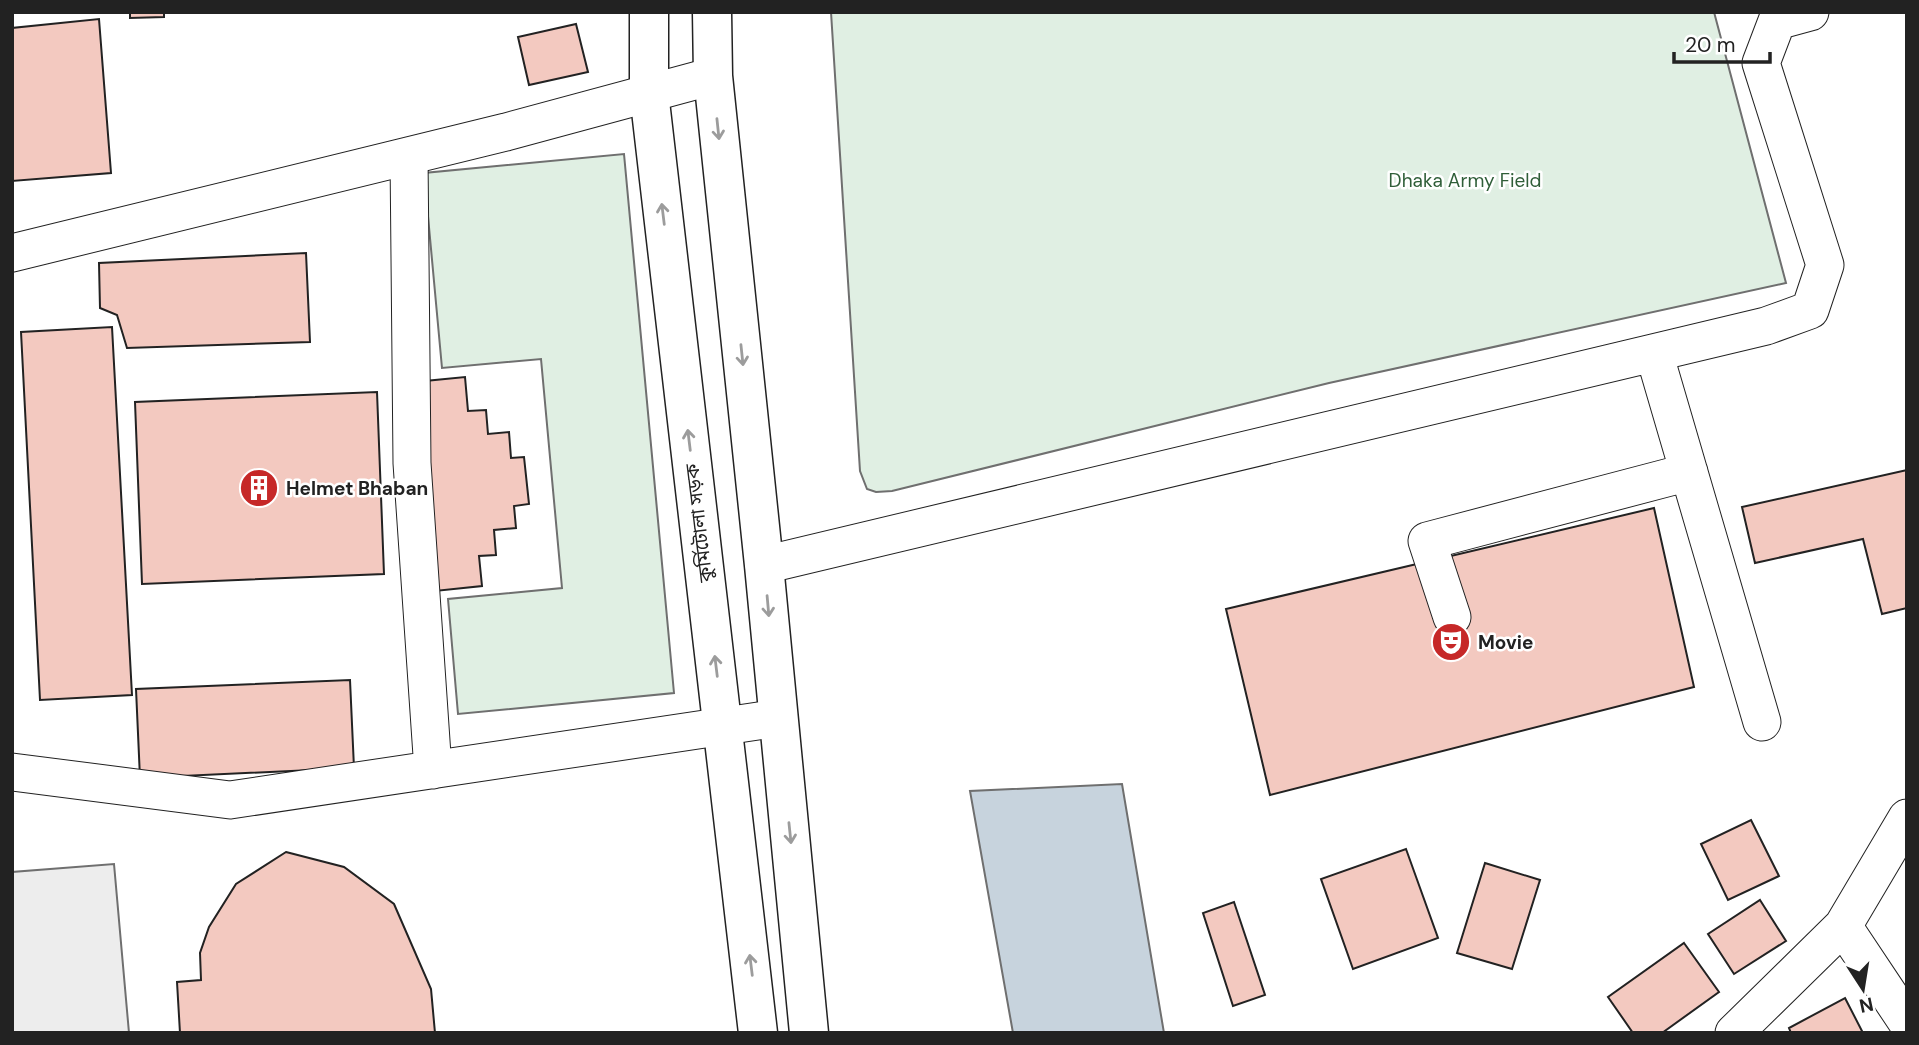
<svg xmlns="http://www.w3.org/2000/svg" width="1919" height="1045" viewBox="0 0 1919 1045" font-family="'DM Sans','Noto Sans Bengali',sans-serif">
<style>
.green{fill:#e0efe3;stroke:#6f6f6f;stroke-width:2}
.parking{fill:#ededed;stroke:#6f6f6f;stroke-width:2}
.water{fill:#c7d3dd;stroke:#6f6f6f;stroke-width:2}
.building{fill:#f3c9c0;stroke:#222;stroke-width:2}
.lines{fill:none;stroke-linecap:round;stroke-linejoin:round}
.minor-casing{stroke:#222;stroke-width:39}
.major-casing{stroke:#222;stroke-width:41}
.minor{stroke:#fff;stroke-width:37}
.major{stroke:#fff;stroke-width:38}
.oneway{stroke:#9c9c9c}
.labels{text-anchor:middle;dominant-baseline:central;stroke-width:5;stroke-linejoin:round;paint-order:stroke}
.park-label{font-size:19px;fill:#2f5e38;stroke:#fff}
.poi-label{font-size:19px;font-weight:bold;fill:#222;stroke:#fff;text-anchor:start}
.street-label{font-size:19px;fill:#222;stroke:#fff}
</style>
<rect width="100%" height="100%" fill="#fff"/>
<path class="green" d="M831 12H1714L1786 283 1329 383 892 491 876 492 867 489 860 471Z
M624 154 674 693 458 714 448 599 562 588 541 359 442 368 424 173Z"/>
<path class="parking" d="M114 864 129 1033H12V872Z"/>
<path class="water" d="M1122 784 1164 1033H1013L970 791Z"/>
<path class="building" d="M130 12H164V17L130 18Z
M99 19 111 173 12 181V28Z
M576 24 588 72 529 85 518 37Z
M306 253 310 342 127 348 117 315 100 308 99 263Z
M112 327 132 695 40 700 21 332Z
M465 377 468 411 486 410 488 434 509 432 511 458 524 457 529 504 514 506 516 528 494 530 496 555 479 556 482 586 435 591 415 382Z
M377 392 384 574 142 584 135 402Z
M1907 470V608L1882 614 1863 539 1755 563 1742 507Z
M1654 508 1694 687 1270 795 1226 609Z
M350 680 354 768 140 778 136 689Z
M1751 820 1779 876 1728 900 1701 844Z
M1406 849 1438 938 1353 969 1321 879Z
M286 852 344 867 394 904 431 989 435 1033H180L177 982 201 980 200 953 209 927 236 884Z
M1485 863 1540 880 1512 969 1457 953Z
M1760 900 1786 941 1734 974 1708 934Z
M1234 902 1265 995 1233 1006 1203 913Z
M1684 943 1719 992 1662 1033H1633L1608 997Z
M1845 998 1863 1033H1791L1789 1028Z"/>
<g class="lines">
<g class="minor-casing">
<path id="minor" d="M409 156 412 463 433 770
M12 253 506 132 713 76
M1654 353 1762 722
M764 565 1766 326 1810 310 1825 265 1761 63 1777 21 1810 12
M1452 617 1427 541 1689 472
M12 772 230 800 778 718
M1843 926 1907 1022
M1734 1033 1843 926 1907 818"/>
</g>
<g class="major-casing">
<path id="major" d="M649 12V93L758 1033
M712 12 713 76 764 565 809 1033"/>
</g>
<use href="#minor" class="minor"/>
<use href="#major" class="major"/>
</g>
<defs><path id="oneway-shaft" d="M-6 0H5M1.5-3L5.5 0L1.5 3" fill="none" stroke-width="1.6" stroke-linecap="round" stroke-linejoin="round" transform="scale(1.75)"/></defs>
<g class="oneway">
<use href="#oneway-shaft" transform="translate(718 129) rotate(84)"/>
<use href="#oneway-shaft" transform="translate(663 214) rotate(-97)"/>
<use href="#oneway-shaft" transform="translate(742 355) rotate(84)"/>
<use href="#oneway-shaft" transform="translate(689 440) rotate(-97)"/>
<use href="#oneway-shaft" transform="translate(768 606) rotate(85)"/>
<use href="#oneway-shaft" transform="translate(716 666) rotate(-97)"/>
<use href="#oneway-shaft" transform="translate(790 833) rotate(84)"/>
<use href="#oneway-shaft" transform="translate(751 965) rotate(-97)"/>
</g>
<defs>
<g id="building-disc" transform="scale(2.0125)"><circle r="9.5" fill="#c62828" stroke="#fff"/><path d="M-4-6H4V6H1V3H-1V6H-4ZM-2.5-4.3h1.7v1.8h-1.7ZM.8-4.3h1.7v1.8H.8ZM-2.5-1h1.7V.8h-1.7ZM.8-1h1.7V.8H.8Z" fill="#fff"/></g>
<g id="theatre-disc" transform="scale(2.0125)"><circle r="9.5" fill="#c62828" stroke="#fff"/><path d="M-5-5.5Q0-4 5-5.5V0Q5 5 0 6Q-5 5-5 0ZM-3.3-2.5H-1v1.5H-3.3ZM1-2.5H3.3v1.5H1ZM-2.8 1Q0 5.5 2.8 1Z" fill="#fff"/></g>
</defs>
<g fill-rule="evenodd">
<use href="#building-disc" x="259" y="488"/>
<use href="#theatre-disc" x="1451" y="642"/>
</g>
<g class="labels">
<g class="park-label">
<text x="1465" y="180">Dhaka Army Field</text>
</g>
<g class="poi-label">
<text x="286" y="488">Helmet Bhaban</text>
<text x="1478" y="642">Movie</text>
</g>
<g class="street-label">
<text transform="translate(699 523) rotate(-97)">কুর্মিটোলা সড়ক</text>
</g>
</g>
<rect width="1919" height="1045" fill="none" stroke="#222222" stroke-width="28"/>
<g transform="translate(1863 989) rotate(168)" stroke="#ffffff" stroke-width="5" paint-order="stroke">
<path d="M0-5L12 26L0 18L-12 26Z" fill="#222222"/>
<text y="-10" font-size="19" font-weight="bold" text-anchor="middle" fill="#222222">N</text>
</g>
<path d="M1674 52v10h96v-10" fill="none" stroke="#222222" stroke-width="3.5"/>
<text x="1685" y="52" font-size="21" fill="#222222" stroke="#ffffff" stroke-width="5" paint-order="stroke">20 m</text>
</svg>
